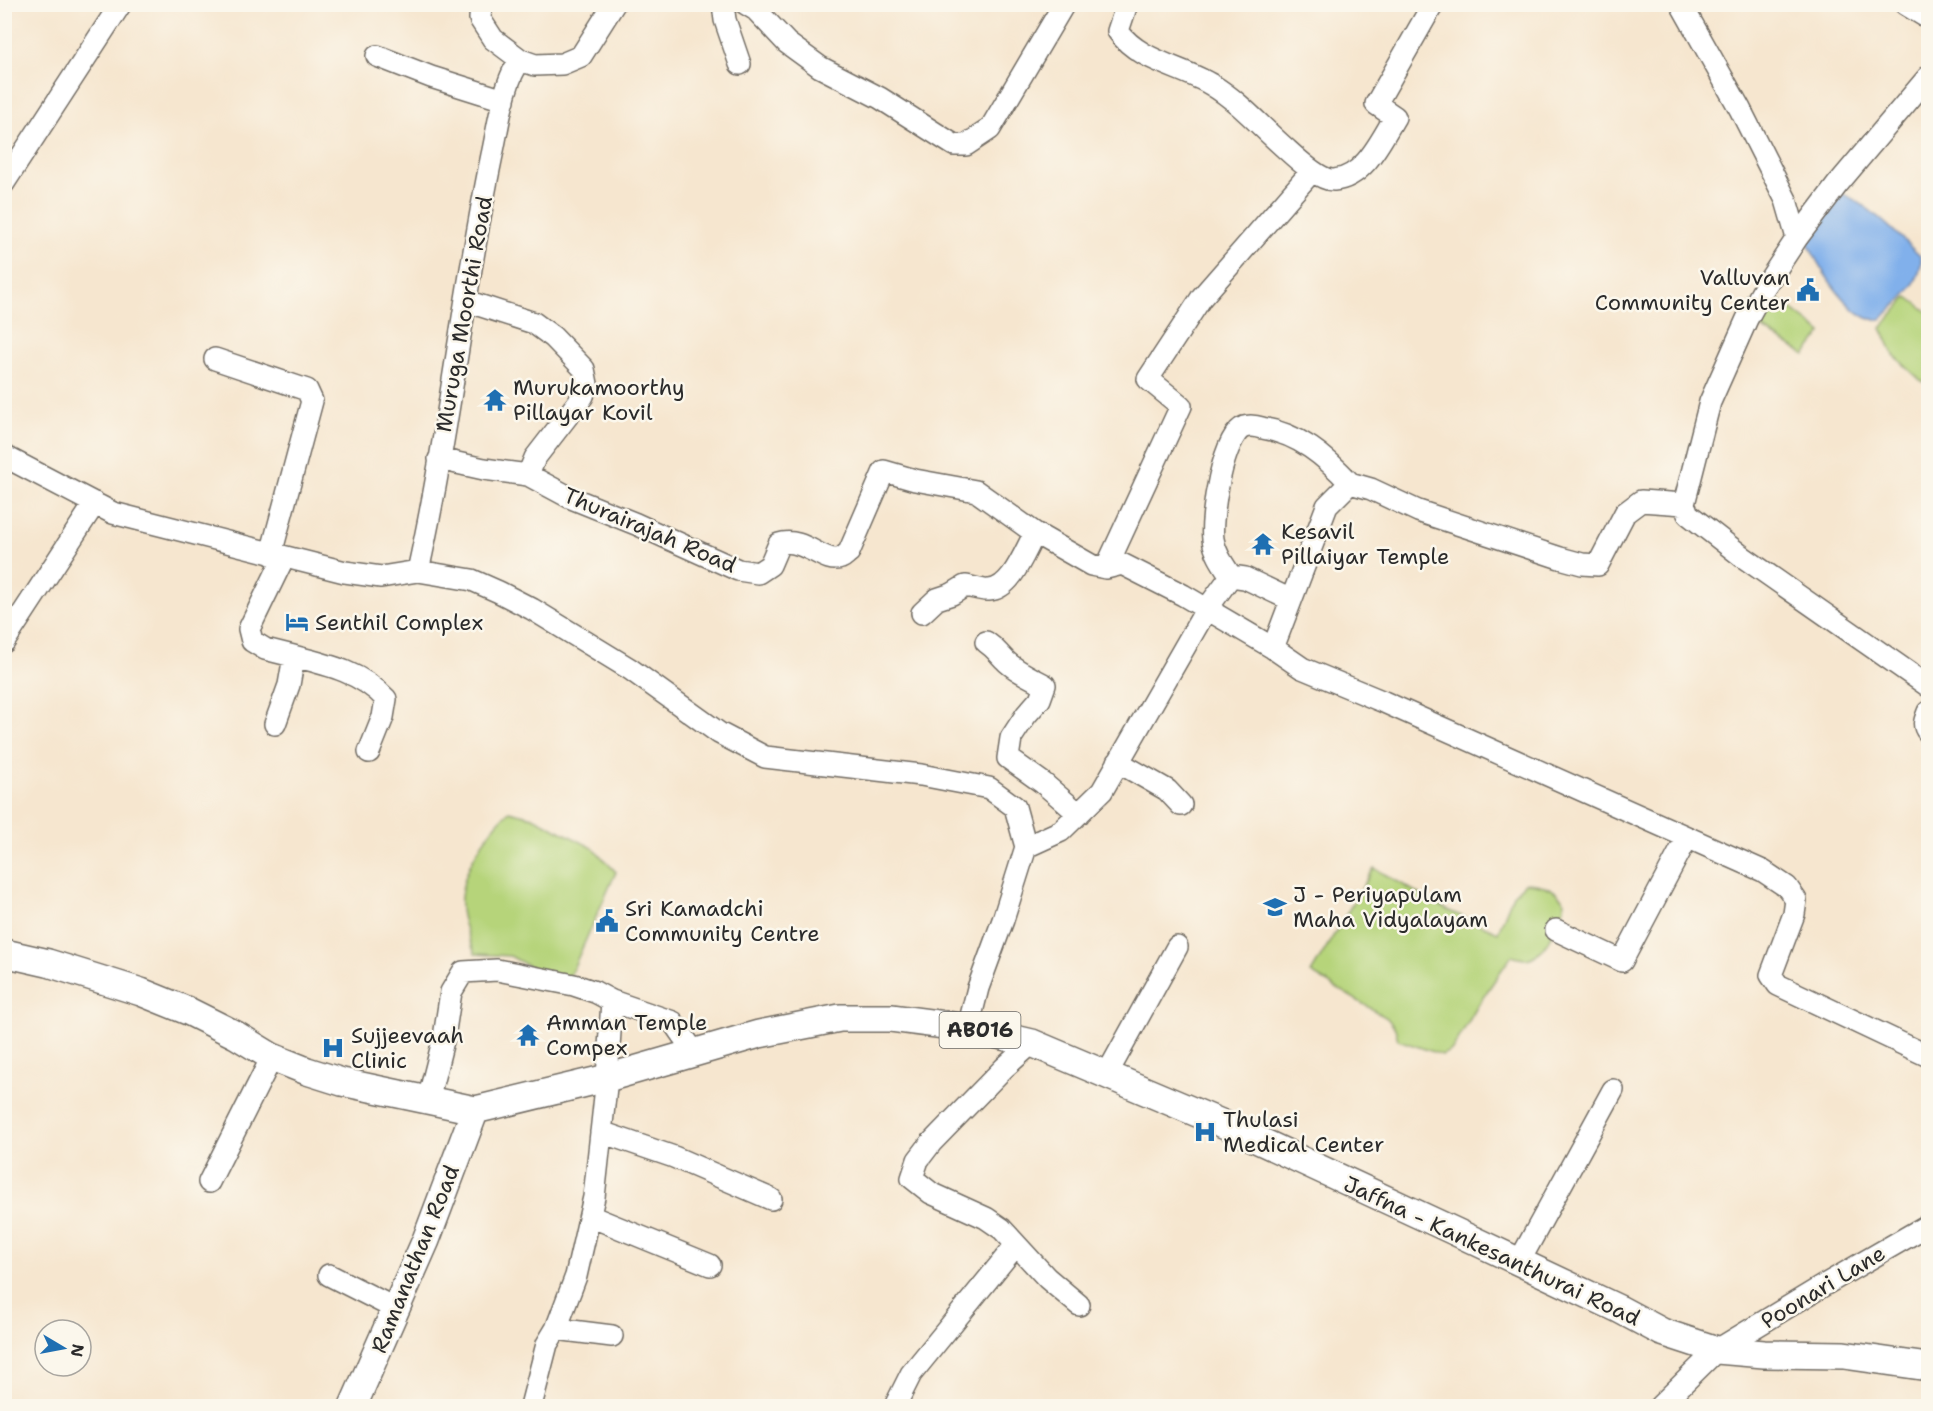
<svg xmlns="http://www.w3.org/2000/svg" width="1933" height="1411" viewBox="0 0 1933 1411" font-family="'Shantell Sans',sans-serif">
<style>
.green{fill:#b6d47a;stroke:#708052;stroke-width:1.5}
.water{fill:#81b0eb;stroke:#566e8b;stroke-width:1.5}
.lines{fill:none;stroke-linecap:round;stroke-linejoin:round}
.minor-casing{stroke:#726c64;stroke-width:24}
.major-casing{stroke:#726c64;stroke-width:30}
.minor{stroke:#fff;stroke-width:21}
.major{stroke:#fff;stroke-width:27}
.labels{text-anchor:middle;dominant-baseline:central;stroke-width:5;stroke-linejoin:round;paint-order:stroke}
.shield{fill:#fbf7ec;stroke:#696865;stroke-width:1.5}
.shield-label{font-size:21px;font-weight:bold;fill:#2b2b2b}
.poi-label{font-size:22px;fill:#2b2b2b;stroke:#fbf7ec;text-anchor:start}
.street-label{font-size:22px;fill:#2b2b2b;stroke:#fbf7ec}
</style>
<rect width="100%" height="100%" fill="#fbf7ec"/>
<filter id="ink" filterUnits="userSpaceOnUse"><feTurbulence type="fractalNoise" baseFrequency=".0167" numOctaves="2"/><feDisplacementMap in="SourceGraphic" scale="12" xChannelSelector="R" yChannelSelector="G"/><feConvolveMatrix kernelMatrix="1 2 1 2 8 2 1 2 1" color-interpolation-filters="sRGB"/></filter>
<filter id="wash" filterUnits="userSpaceOnUse"><feTurbulence type="fractalNoise" baseFrequency=".008" numOctaves="4" result="noise"/><feDisplacementMap in="SourceGraphic" scale="24" xChannelSelector="R" yChannelSelector="G"/><feGaussianBlur stdDeviation="1.35" result="paint"/><feColorMatrix in="noise" values="0 0 0 0 0 0 0 0 0 0 0 0 0 0 0 0 0 1.4 0 .05"/><feComposite in="paint" operator="in"/></filter>
<g filter="url(#wash)">
<rect width="100%" height="100%" fill="#f6e6cf"/>
<path class="green" d="M1764 288 1822 333 1805 355 1747 319Z
M1908 297 1928 312V384L1920 380 1894 355 1881 328Z
M509 811 533 817 593 848 616 872 568 980 532 968 510 956 475 954C470 940 462 924 461 909 458 874 485 834 509 811Z
M1374 868 1447 910 1498 932 1513 895 1525 883C1543 884 1554 887 1565 902 1562 919 1545 958 1525 959 1521 959 1515 957 1511 956L1480 1002 1452 1050 1442 1055 1398 1040 1395 1028 1387 1018 1311 973Z"/>
<path class="water" d="M1838 193C1863 198 1902 239 1921 257 1923 282 1899 303 1881 319 1876 319 1871 320 1867 318 1841 305 1817 264 1806 239Z"/>
</g>
<g filter="url(#ink)">
<g class="lines">
<g class="minor-casing">
<path id="minor" d="M481 4 480 19 493 39 521 60 535 65 562 64 581 56 614 4
M723 4 725 20 740 64
M746 4 756 10 787 43 820 67 880 98 954 145H966L990 129 1064 4
M1127 4 1118 31C1138 61 1183 67 1212 85 1240 102 1261 127 1285 148 1295 157 1320 181 1334 180 1364 178 1381 140 1395 117L1376 104 1433 4
M1681 4 1740 109 1786 200 1797 238
M1905 4 1928 18
M377 56 431 77 504 100
M1928 77 1837 185 1797 238 1764 288 1747 319 1710 402 1684 504 1688 514 1743 557 1928 686
M4 183 120 5
M466 301 534 323 553 337 584 369 587 384 583 396 535 458 528 475
M215 359 307 390 312 401 271 554
M4 456 113 513 345 572 381 577 418 571 472 580 499 592 532 609 630 669 719 733 765 757 921 775 989 788 1015 807 1026 847 1003 920 978 988 968 1028
M439 459 484 469 528 475 569 497 636 524 738 570 758 573 770 565 779 544C804 536 824 565 841 558 844 557 846 554 849 552L884 471 915 480 976 491 1035 533 1091 565 1106 568
M1684 504 1641 501 1625 513 1598 565 1582 564 1560 558 1418 511 1371 489 1350 483 1327 506 1273 648 1302 668 1384 702 1763 871 1787 887 1796 900 1794 914 1771 975 1778 985 1928 1056
M418 571C449 433 463 293 492 155 498 129 504 78 521 60
M1231 576C1223 564 1215 553 1213 539 1210 518 1223 435 1244 427 1250 425 1256 426 1262 428 1299 434 1325 456 1350 483
M922 613 937 599 952 594 965 586C973 587 982 591 989 590 1012 589 1025 550 1035 533
M4 642 95 503
M986 642C995 648 997 652 1004 659 1014 670 1032 678 1045 685L1040 699 1026 715 1011 738 1008 758 1043 783 1079 814
M1273 648 1183 595 1122 564 1106 568 1181 406 1148 379 1202 297 1312 171
M289 655C325 664 360 671 386 699L383 717 369 752
M1928 712C1925 720 1922 725 1928 732
M275 724 289 685 293 662 289 655 265 649 252 641 249 629 284 557
M1118 762 1167 790 1181 805
M1026 847 1061 831 1102 791 1206 610 1231 576 1245 578 1291 600
M1556 930 1622 961 1687 838
M612 1001 673 1022 694 1052
M1032 1043 1004 1068 931 1143 918 1160 912 1178 931 1193 986 1218 1002 1229 1047 1278 1079 1305
M1107 1074 1177 947
M428 1100 444 1037 451 992 463 972 497 970 574 985 595 992 612 1001 607 1078 594 1197 576 1276 556 1329 547 1344 531 1406
M601 1132 674 1157 771 1199
M209 1182 272 1057
M590 1216 710 1265
M1519 1262 1613 1090
M329 1275 396 1309
M556 1329 612 1336
M895 1406 911 1374 1016 1245
M1660 1406 1717 1350 1826 1284 1928 1225"/>
</g>
<g class="major-casing">
<path id="major" d="M4 953 48 963 141 992 188 1011 236 1035 272 1057 307 1071 342 1082 475 1110 607 1078 759 1034 840 1018H891L968 1028 1032 1043 1228 1126 1456 1232 1619 1309 1662 1332 1717 1350 1764 1354 1844 1355 1928 1367
M353 1406 426 1240 475 1110"/>
</g>
<use href="#minor" class="minor"/>
<use href="#major" class="major"/>
</g>
</g>
<defs>
<g id="civic-bare" transform="scale(1.8)"><path d="M-.6-6.5H3V-4.5H.6V-3L4-1V1h2V6H-6V1h2V-1L-.6-3ZM-1.2 2.5V6h2.4V2.5Z" fill="#1f6fb2" stroke="#fbf7ec" stroke-width="2.5" paint-order="stroke"/></g>
<g id="temple-bare" transform="scale(1.8)"><path d="M0-6L5-2H3V0L6.5 2.5H4V6H1.5V3h-3V6H-4V2.5H-6.5L-3 0V-2H-5Z" fill="#1f6fb2" stroke="#fbf7ec" stroke-width="2.5" paint-order="stroke"/></g>
<g id="hotel-bare" transform="scale(1.8)"><path d="M-6-4.5h1.5V1H6V5H4.5V3h-9V5H-6ZM-4 0a1.8 1.8 0 1 1 3.6 0ZM.5 0V-2.5h3Q6-2.5 6 0Z" fill="#1f6fb2" stroke="#fbf7ec" stroke-width="2.5" paint-order="stroke"/></g>
<g id="school-bare" transform="scale(1.8)"><path d="M0-5L7-2L0 1L-7-2ZM-4 1L0 2.5L4 1V4Q0 6-4 4Z" fill="#1f6fb2" stroke="#fbf7ec" stroke-width="2.5" paint-order="stroke"/></g>
<g id="hospital-bare" transform="scale(1.8)"><path d="M-5-5h3v3.5h4V-5h3V5h-3V1.5h-4V5h-3Z" fill="#1f6fb2" stroke="#fbf7ec" stroke-width="2.5" paint-order="stroke"/></g>
</defs>
<g fill-rule="evenodd">
<use href="#civic-bare" x="1808" y="290"/>
<use href="#temple-bare" x="495" y="400"/>
<use href="#temple-bare" x="1263" y="544"/>
<use href="#hotel-bare" x="297" y="622"/>
<use href="#school-bare" x="1275" y="907"/>
<use href="#civic-bare" x="607" y="921"/>
<use href="#temple-bare" x="528" y="1035"/>
<use href="#hospital-bare" x="333" y="1048"/>
<use href="#hospital-bare" x="1205" y="1132"/>
</g>
<g class="labels">
<rect class="shield" x="939.5" y="1012" width="81" height="36" rx="4.5"/>
<g class="shield-label">
<text x="980" y="1030">AB016</text>
</g>
<g class="poi-label">
<text x="1790" y="277" text-anchor="end">Valluvan<tspan x="1790" dy="25">Community Center</tspan></text>
<text x="513" y="387">Murukamoorthy<tspan x="513" dy="25">Pillayar Kovil</tspan></text>
<text x="1281" y="531">Kesavil<tspan x="1281" dy="25">Pillaiyar Temple</tspan></text>
<text x="315" y="622">Senthil Complex</text>
<text x="1293" y="894">J - Periyapulam<tspan x="1293" dy="25">Maha Vidyalayam</tspan></text>
<text x="625" y="908">Sri Kamadchi<tspan x="625" dy="25">Community Centre</tspan></text>
<text x="546" y="1022">Amman Temple<tspan x="546" dy="25">Compex</tspan></text>
<text x="351" y="1035">Sujjeevaah<tspan x="351" dy="25">Clinic</tspan></text>
<text x="1223" y="1119">Thulasi<tspan x="1223" dy="25">Medical Center</tspan></text>
</g>
<g class="street-label">
<text transform="translate(464 314) rotate(-80)">Muruga Moorthi Road</text>
<text transform="translate(650 530) rotate(23)">Thurairajah Road</text>
<text transform="translate(1492 1251) rotate(25)">Jaffna - Kankesanthurai Road</text>
<text transform="translate(415 1259) rotate(-68)">Ramanathan Road</text>
<text transform="translate(1823 1287) rotate(-31)">Poonari Lane</text>
</g>
</g>
<rect width="1933" height="1411" fill="none" stroke="#fbf7ec" stroke-width="24"/>
<g transform="translate(63 1348) rotate(100)"><circle r="28" fill="#fbf7ec" stroke="#a8a59f" stroke-width="1.5"/>
<path d="M0-4.5L10 22L0 15L-10 22Z" fill="#1f6fb2"/>
<text y="-9" font-size="16" font-weight="bold" text-anchor="middle" fill="#2b2b2b">N</text>
</g>
</svg>
